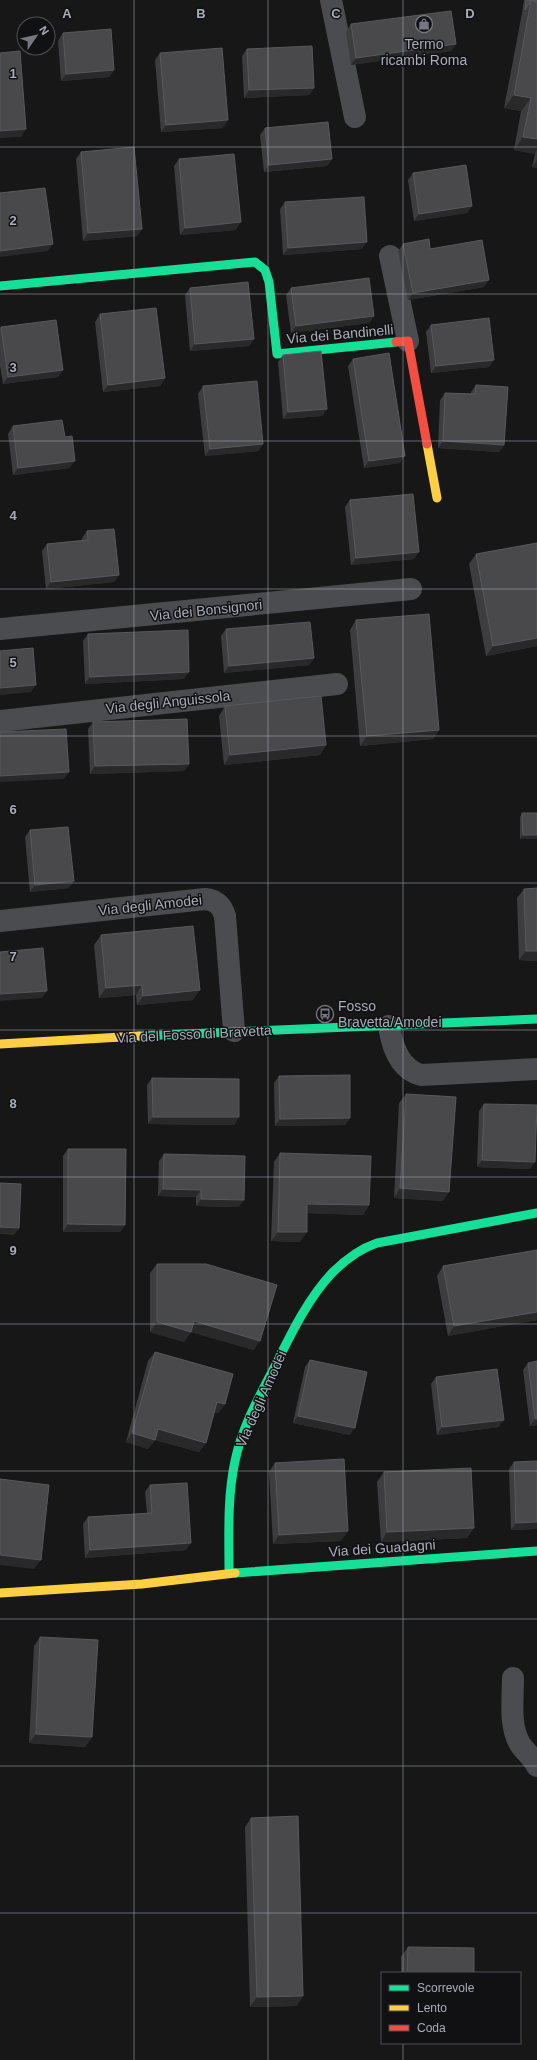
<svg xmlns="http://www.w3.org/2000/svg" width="537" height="2060" viewBox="0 0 537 2060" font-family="Helvetica,sans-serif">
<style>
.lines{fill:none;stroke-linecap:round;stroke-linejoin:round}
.street{stroke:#4b4c50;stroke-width:22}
.fast{stroke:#16e098;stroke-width:9}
.slow{stroke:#ffcf43;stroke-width:9}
.jam{stroke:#f24e42;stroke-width:9}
.wall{fill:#3d3d3f}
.shaded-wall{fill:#29292a}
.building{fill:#49494c;stroke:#58595d}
.grid{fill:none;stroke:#a8adb8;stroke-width:1;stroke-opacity:0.55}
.labels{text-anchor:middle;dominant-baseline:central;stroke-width:3;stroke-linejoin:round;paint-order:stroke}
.poi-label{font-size:14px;fill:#a8adb8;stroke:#111113}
.street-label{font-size:14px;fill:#a8adb8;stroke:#111113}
.grid-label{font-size:13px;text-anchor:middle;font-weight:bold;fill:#a8adb8;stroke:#111113;stroke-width:3;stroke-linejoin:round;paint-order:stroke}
</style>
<rect width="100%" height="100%" fill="#171717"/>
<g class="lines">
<path class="street" d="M331 0 355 117
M390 256 408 341
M0 629 411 589
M0 721 337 684
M0 921 205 899C216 900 222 906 225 916L234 1031
M389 1026C392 1046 399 1069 421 1075L537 1069
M513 1678C513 1698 509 1726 520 1744 525 1752 533 1757 537 1766"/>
<path class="fast" d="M0 286 255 262 265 270 269 282 277 354 396 342
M139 1036 537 1019
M229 1573C229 1536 227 1498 235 1461 242 1427 259 1397 275 1366 291 1334 307 1300 332 1273 345 1260 359 1249 377 1243L537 1213
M235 1573 537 1551"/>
<path class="slow" d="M427 444 437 498
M0 1044 139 1036
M0 1593 142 1584 235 1573"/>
<path class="jam" d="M396 342 408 341 427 444"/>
</g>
<path class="wall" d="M524 0H537V168L532 167 535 154 514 150 521 111 504 108 522 13Z
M351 24 456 44 451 51 351 65 346 32Z
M63 33 114 70 109 77 61 81 58 41Z
M247 49 314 88 309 95 244 98 242 56Z
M160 53 223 128 161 132 155 60Z
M265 128 332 159 327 166 264 172 260 135Z
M81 152 142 229 137 236 83 241 76 159Z
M179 159 236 230 180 235 174 166Z
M413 173 472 206 467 213 414 221 408 180Z
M285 202 362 249 283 255 280 209Z
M403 244 484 287 408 300 398 251Z
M190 288 254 339 249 346 190 351 185 295Z
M291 288 374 316 369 323 291 333 286 295Z
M100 314 165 378 160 386 103 392 95 322Z
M431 325 489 367 431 373 426 332Z
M1 327 63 370 58 377 3 384 0 366V328Z
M283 355 327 409 322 416 283 419 278 362Z
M353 359 400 463 364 468 348 366Z
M476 385 504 445 499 452 438 448 440 400 445 393 471 394V392Z
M203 386 263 444 258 451 205 456 198 394Z
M13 426 70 468 13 475 8 434Z
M350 500 414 559 351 565 345 507Z
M87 531 119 575 114 582 46 589 42 551 47 544 82 540V538Z
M476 554 537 646 486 656 469 564Z
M356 620 439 730 433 739 360 746 350 630Z
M226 629 314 658 309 665 224 673 221 636Z
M88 634 184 679 85 684 83 641Z
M225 706 326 745 320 755 224 765 219 716Z
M93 722 189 764 184 771 90 774 88 729Z
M522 813H537V839H520V817Z
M30 830 69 888 30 892 25 837Z
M524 889 537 961 519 960 517 898Z
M101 935 193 1000 137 1005 136 995 99 998 94 945Z
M279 1076 350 1118 345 1125 275 1126 274 1083Z
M152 1078 239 1117 234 1125 148 1124 147 1085Z
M406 1094 443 1201 394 1198 399 1103Z
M484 1104 530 1169 477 1167 479 1111Z
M68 1149 120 1232H63V1156Z
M280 1153 369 1205 363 1215 307 1213 300 1242 271 1241 274 1162Z
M164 1154 239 1207 196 1206V1197L158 1196 159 1161Z
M537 1250V1320L448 1336 437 1276 443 1266Z
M157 1264 254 1350 191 1332 184 1342 150 1332V1273Z
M155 1352 225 1404 218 1413 214 1412 206 1443 199 1452 155 1440 148 1449 126 1442 148 1361Z
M310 1360 350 1435 293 1423 305 1367Z
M528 1363 537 1425 530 1426 523 1370Z
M436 1377 499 1427 437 1435 431 1384Z
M514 1462 537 1529 511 1530 509 1469Z
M275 1463 341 1541 273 1544 269 1472Z
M384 1472 474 1528 467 1538 381 1542 377 1482Z
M150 1485 186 1550 85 1558 83 1524 88 1517 147 1513 145 1492Z
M40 1637 92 1737 85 1747 29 1743 34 1646Z
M251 1818 297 2006 250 2007 245 1827Z
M408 1947 474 1973H401V1957Z"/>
<path class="shaded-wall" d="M456 44 451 51 351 65 356 58Z
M114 70 109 77 61 81 66 74Z
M314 88 309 95 244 98 249 90Z
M514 95 531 98 521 111 504 108Z
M228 120 223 128 161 132 166 125Z
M26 129 21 137 0 138V131Z
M523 137 537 139V150L535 154 514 150Z
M332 159 327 166 264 172 269 165Z
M537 160V168L532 167Z
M472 206 467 213 414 221 419 214Z
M241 222 236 230 180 235 185 228Z
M142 229 137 236 83 241 88 233Z
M367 242 362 249 283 255 288 248Z
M53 244 48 251 0 257V251Z
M489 280 484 287 408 300 413 293Z
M374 316 369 323 291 333 296 326Z
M254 339 249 346 190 351 195 344Z
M494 360 489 367 431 373 436 366Z
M63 370 58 377 3 384 8 377Z
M165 378 160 386 103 392 108 385Z
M327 409 322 416 283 419 288 412Z
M443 441 504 445 499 452 438 448Z
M263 444 258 451 205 456 210 449Z
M405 456 400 463 364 468 369 461Z
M75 461 70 468 13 475 18 468Z
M419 552 414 559 351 565 356 558Z
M119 575 114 582 46 589 51 582Z
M537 638V646L486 656 493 646Z
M314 658 309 665 224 673 229 666Z
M189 672 184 679 85 684 90 677Z
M36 685 31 692 0 695V688Z
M439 730 433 739 360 746 367 736Z
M326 745 320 755 224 765 230 755Z
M189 764 184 771 90 774 95 766Z
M69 772 64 779 0 782V776Z
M523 835H537V839H520Z
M74 881 69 888 30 892 35 885Z
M526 951H537V961L519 960Z
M142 985 136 995 99 998 106 988Z
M200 990 193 1000 137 1005 143 996Z
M47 991 42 998 0 1001V994Z
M153 1117H239L234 1125 148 1124Z
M350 1118 345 1125 275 1126 280 1119Z
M482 1160 535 1162 530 1169 477 1167Z
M400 1188 449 1192 443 1201 394 1198Z
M163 1189 201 1190 196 1197 158 1196Z
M201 1199 244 1200 239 1207 196 1206Z
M307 1204 369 1205 363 1215 300 1213Z
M68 1224 125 1225 120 1232H63Z
M0 1227 19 1228 14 1235 0 1234Z
M278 1232H307L300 1242 271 1241Z
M537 1312V1320L448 1336 454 1326Z
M194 1321 260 1341 254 1350 187 1331Z
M157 1322 191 1332 184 1342 150 1332Z
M217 1402 225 1404 218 1413 210 1411Z
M298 1416 355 1428 350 1435 293 1423Z
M535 1419H537V1425L530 1426Z
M504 1420 499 1427 437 1435 442 1427Z
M158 1429 206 1443 199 1452 155 1440 148 1449 126 1442 132 1433Z
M537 1522V1529L511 1530 516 1523Z
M474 1528 467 1538 381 1542 387 1532Z
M348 1531 341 1541 273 1544 279 1535Z
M191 1543 186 1550 85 1558 90 1550Z
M0 1555 41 1560 34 1569 0 1565Z
M36 1734 92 1737 85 1747 29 1743Z
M303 1996 297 2006 250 2007 257 1997Z"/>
<path class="building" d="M526 0H537V2L531 0 525 10Z
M531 0 537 2V139L523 137 531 98 514 95Z
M451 11 456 44 356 58 351 24Z
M111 29 114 70 66 74 63 33Z
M312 46 314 88 249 90 247 49Z
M222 48 228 120 166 125 160 53Z
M20 51 26 129 0 131V53Z
M328 122 332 159 269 165 265 128Z
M134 147 142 229 88 233 81 152Z
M234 154 241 222 185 228 179 159Z
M466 165 472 206 419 214 413 173Z
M45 188 53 244 0 251V193Z
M364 197 367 242 288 248 285 202Z
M429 239 430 249 482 240 489 280 413 293 403 244Z
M369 278 374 316 296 326 291 288Z
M248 282 254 339 195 344 190 288Z
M156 308 165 378 108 385 100 314Z
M489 318 494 360 436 366 431 325Z
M56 320 63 370 8 377 1 327Z
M321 351 327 409 288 412 283 355Z
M389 353 405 456 369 461 353 359Z
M257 381 263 444 210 449 203 386Z
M476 385 508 387 504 445 443 441 445 393 475 394Z
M62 420 65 437 72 436 75 461 18 468 13 426Z
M413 494 419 552 356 558 350 500Z
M114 529 119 575 51 582 47 544 88 540 87 531Z
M537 543V638L493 646 476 554Z
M429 614 439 730 367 736 356 620Z
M310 622 314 658 229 666 226 629Z
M188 630 189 672 90 677 88 634Z
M33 648 36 685 0 688V651Z
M321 696 326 745 230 755 225 706Z
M187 719 189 764 95 766 93 722Z
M66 729 69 772 0 776V732Z
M522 813H537V835H523Z
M68 827 74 881 35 885 30 830Z
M537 888V951H526L524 889Z
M193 926 200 990 143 996 142 985 106 988 101 935Z
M43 948 47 991 0 994V952Z
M350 1075V1118L280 1119 279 1076Z
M152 1078 239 1079V1117H153Z
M406 1094 456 1097 449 1192 400 1188Z
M484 1104 537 1105 535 1162 482 1160Z
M68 1149H126L125 1225 68 1224Z
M280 1153 371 1156 369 1205 307 1204V1232H278Z
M164 1154 245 1156 244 1200 201 1199V1190L163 1189Z
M0 1183 21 1184 19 1228 0 1227Z
M537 1250V1312L454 1326 443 1266Z
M157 1264H206L277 1285 260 1341 194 1321 191 1332 157 1322Z
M155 1352 233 1374 225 1404 217 1402 206 1443 158 1429 155 1440 132 1433Z
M310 1360 367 1372 355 1428 298 1416Z
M537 1361V1419H535L528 1363Z
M497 1369 504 1420 442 1427 436 1377Z
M344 1459 348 1531 279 1535 275 1463Z
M537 1461V1522L516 1523 514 1462Z
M471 1468 474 1528 387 1532 384 1472Z
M0 1479 49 1485 41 1560 0 1555Z
M187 1483 191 1543 90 1550 88 1517 152 1513 150 1485Z
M40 1637 98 1640 92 1737 36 1734Z
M298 1816 303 1996 257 1997 251 1818Z
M408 1947 474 1948V1973H407Z"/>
<path class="grid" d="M134 0V2060M268 0V2060M403 0V1973M0 147H537M0 294H537M0 441H537M0 589H537M0 736H537M0 883H537M0 1030H537M0 1177H537M0 1324H537M0 1471H537M0 1619H537M0 1766H537M0 1913H537M403 2043V2060"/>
<defs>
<g id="shop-ring" transform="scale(0.9)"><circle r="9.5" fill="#111113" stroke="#757880" stroke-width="1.5"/><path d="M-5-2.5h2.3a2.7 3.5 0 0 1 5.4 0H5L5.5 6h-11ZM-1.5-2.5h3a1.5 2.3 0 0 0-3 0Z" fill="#757880"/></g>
<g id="bus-ring" transform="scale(0.9)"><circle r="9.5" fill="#111113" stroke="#757880" stroke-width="1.5"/><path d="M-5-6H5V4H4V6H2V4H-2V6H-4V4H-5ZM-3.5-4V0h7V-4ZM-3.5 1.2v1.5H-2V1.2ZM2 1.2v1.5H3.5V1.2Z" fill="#757880"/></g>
</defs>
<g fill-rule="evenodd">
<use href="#shop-ring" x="424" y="24"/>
<use href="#bus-ring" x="325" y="1014"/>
</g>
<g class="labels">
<g class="poi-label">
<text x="424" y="44">Termo<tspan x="424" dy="16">ricambi Roma</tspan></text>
<text x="338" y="1006" text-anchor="start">Fosso<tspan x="338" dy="16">Bravetta/Amodei</tspan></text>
</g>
<g class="street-label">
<text transform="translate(340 334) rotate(-5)">Via dei Bandinelli</text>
<text transform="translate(206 610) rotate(-6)">Via dei Bonsignori</text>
<text transform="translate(168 702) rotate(-6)">Via degli Anguissola</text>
<text transform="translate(150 905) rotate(-6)">Via degli Amodei</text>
<text transform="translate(194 1034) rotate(-3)">Via del Fosso di Bravetta</text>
<text transform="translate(261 1399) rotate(-66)">Via degli Amodei</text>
<text transform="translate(382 1548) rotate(-4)">Via dei Guadagni</text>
</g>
</g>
<g class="grid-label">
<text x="67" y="18">A</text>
<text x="201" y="18">B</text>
<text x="336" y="18">C</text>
<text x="470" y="18">D</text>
<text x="13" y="78">1</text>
<text x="13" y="225">2</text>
<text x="13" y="372">3</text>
<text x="13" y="520">4</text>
<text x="13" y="667">5</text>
<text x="13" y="814">6</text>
<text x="13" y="961">7</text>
<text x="13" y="1108">8</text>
<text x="13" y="1255">9</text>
</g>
<rect x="381" y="1972" width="140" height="72" fill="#111113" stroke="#4d4f55"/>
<rect x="389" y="1985" width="20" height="6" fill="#16e098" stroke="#4d4f55"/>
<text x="417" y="1992" font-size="12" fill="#a8adb8">Scorrevole</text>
<rect x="389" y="2005" width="20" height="6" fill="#ffcf43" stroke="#4d4f55"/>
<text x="417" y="2012" font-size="12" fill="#a8adb8">Lento</text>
<rect x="389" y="2025" width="20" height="6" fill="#f24e42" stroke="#4d4f55"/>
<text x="417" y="2032" font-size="12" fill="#a8adb8">Coda</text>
<g transform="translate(36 36) rotate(56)"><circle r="19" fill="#111113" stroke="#4d4f55"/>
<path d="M0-3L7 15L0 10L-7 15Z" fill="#757880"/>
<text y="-6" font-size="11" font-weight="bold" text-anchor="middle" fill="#a8adb8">N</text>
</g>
</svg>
